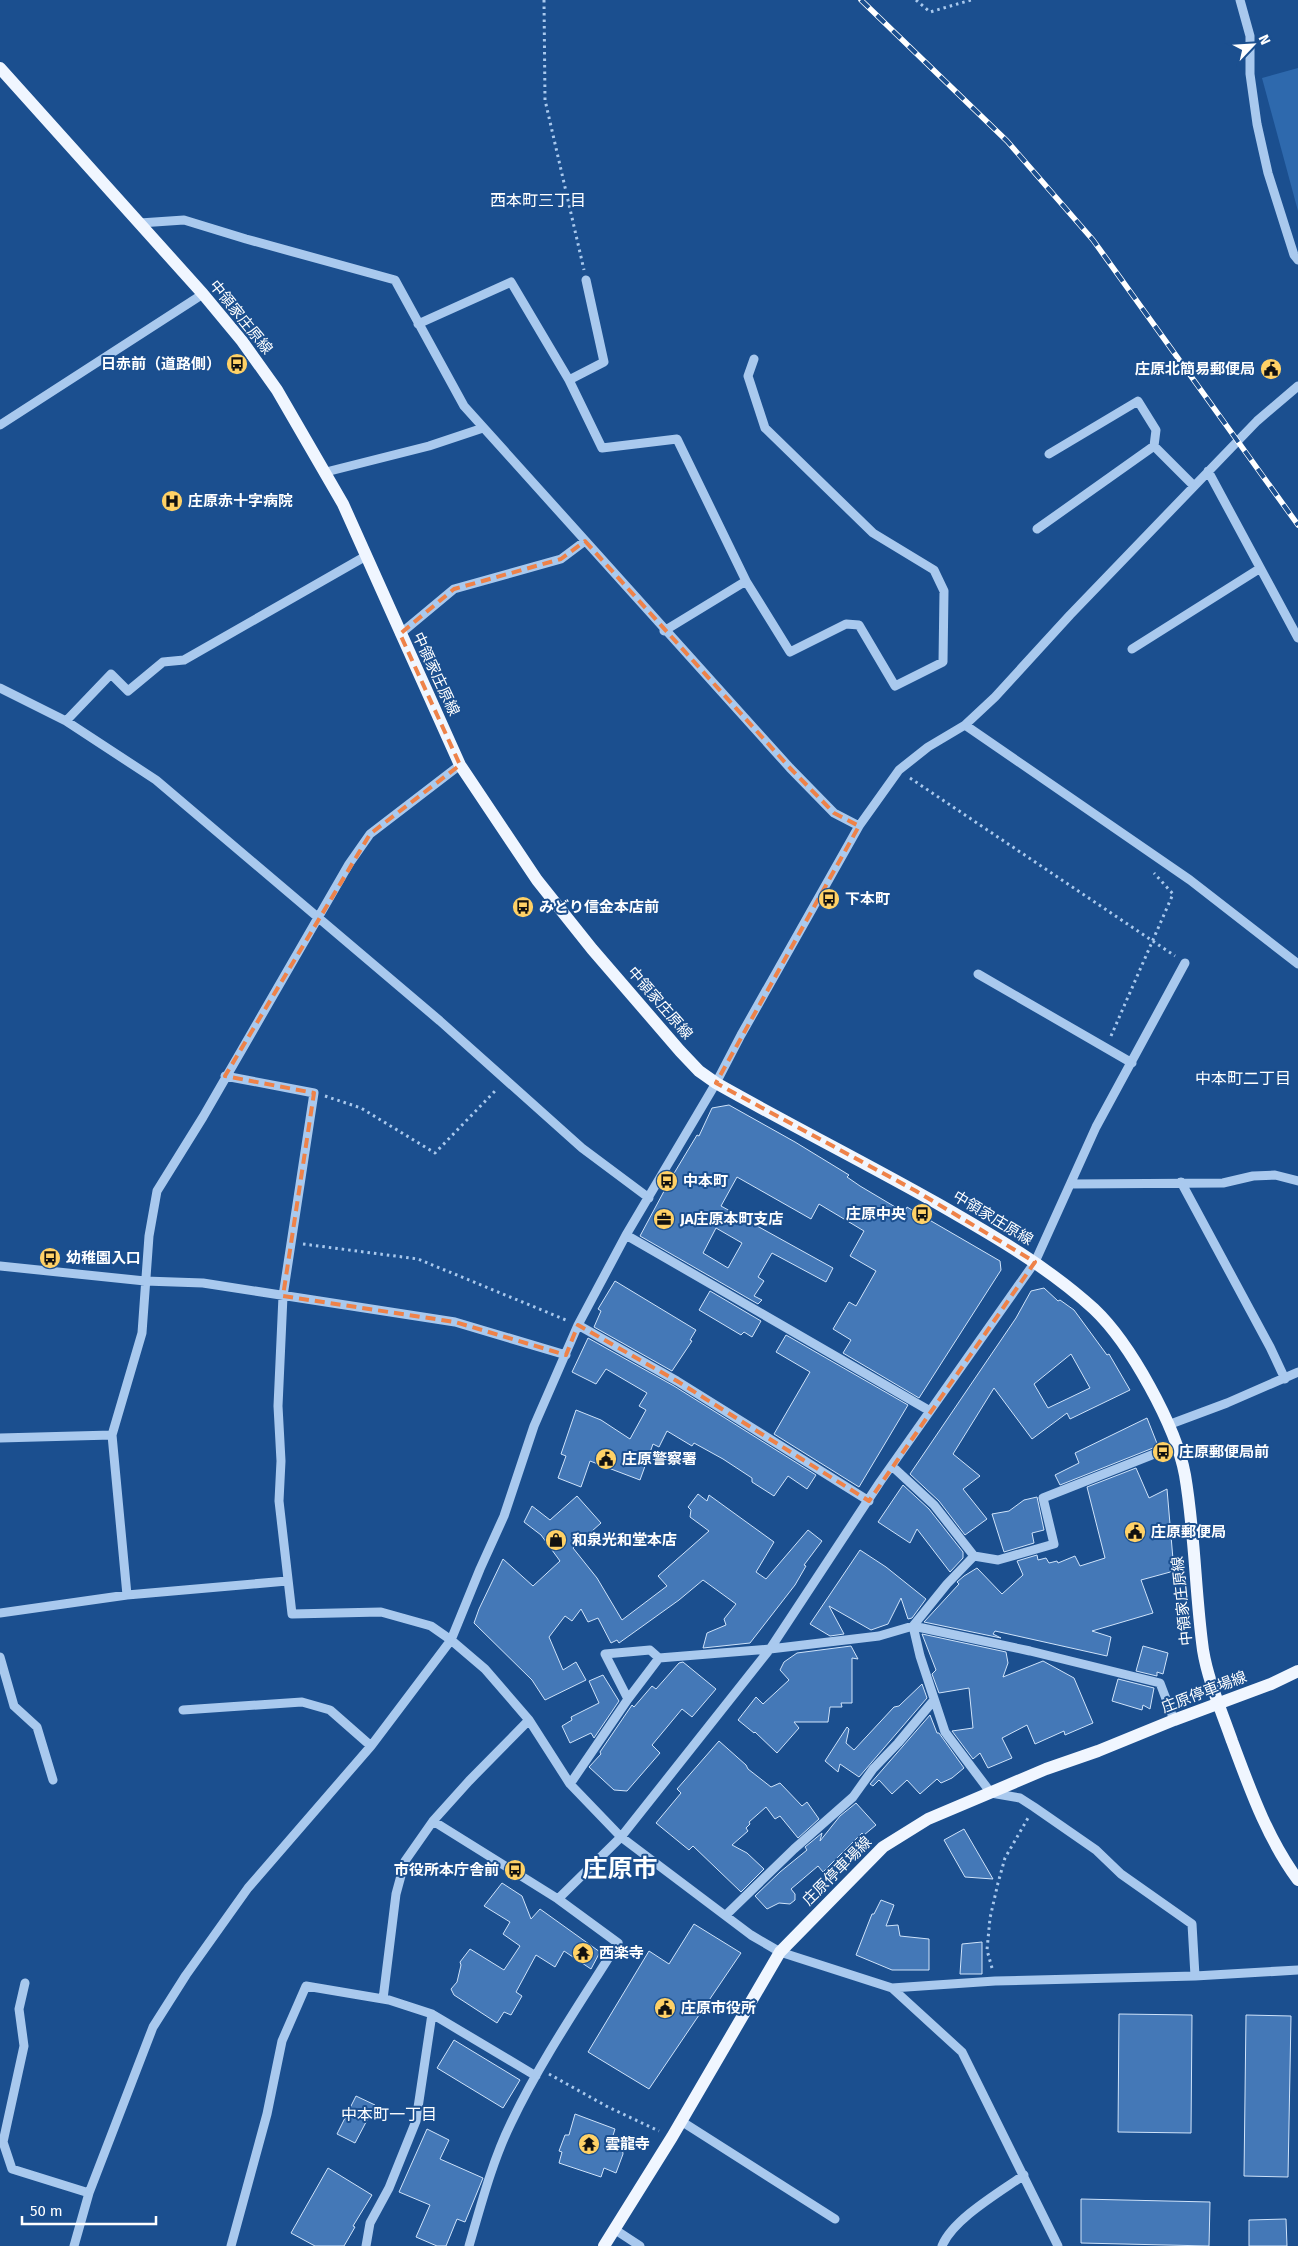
<svg xmlns="http://www.w3.org/2000/svg" width="1298" height="2246" viewBox="0 0 1298 2246" font-family="'Fira Sans','Noto Sans JP',sans-serif">
<style>
.green{fill:#2e69ad}
.building{fill:#4478b7;stroke:#cfe3fa;fill-rule:evenodd}
.lines{fill:none;stroke-linecap:round;stroke-linejoin:round}
.path{stroke:#a9c9ee;stroke-width:3;stroke-dasharray:2.5 4;stroke-linecap:butt}
.minor{stroke:#a9c9ee;stroke-width:9}
.major{stroke:#f0f6ff;stroke-width:12}
.rail-casing{stroke:#fff;stroke-width:5.5}
.rail{stroke:#1b4f8f;stroke-width:4;stroke-dasharray:11;stroke-linecap:butt}
.marked{fill:none;stroke:#ee8249;stroke-width:4;stroke-dasharray:10 6;stroke-linejoin:round}
.labels{text-anchor:middle;dominant-baseline:central;stroke-width:4;stroke-linejoin:round;paint-order:stroke}
.street-label{font-size:15px;fill:#fff;stroke:#1b4f8f}
.poi-label{font-size:15px;font-weight:bold;fill:#fff;stroke:#1b4f8f;text-anchor:start}
.neighbourhood-label{font-size:16px;fill:#fff;stroke:#1b4f8f}
.town-label{font-size:25px;font-weight:bold;fill:#fff;stroke:#1b4f8f}
</style>
<rect width="100%" height="100%" fill="#1b4f8f"/>
<path class="green" d="M1298 68V211L1262 78Z"/>
<path class="building" d="M729 1105 795 1142 849 1175 847 1177 860 1186 902 1211 904 1208 906 1209 907 1207 1000 1261 1001 1270 919 1398 843 1353 851 1340 833 1329 849 1302 856 1306 876 1271 850 1256 864 1231 819 1204 811 1219 737 1177 721 1206 833 1268 826 1282 772 1253 758 1277 764 1281 754 1296 762 1300 758 1304 640 1236 670 1180 697 1135 699 1136 712 1108ZM716 1228 742 1243 728 1268 703 1253Z
M615 1281 696 1330 690 1340 692 1341 672 1371 594 1327 601 1311 598 1309Z
M1044 1288 1058 1301 1060 1300 1074 1310 1107 1355 1109 1354 1130 1390 1070 1419 1067 1413 1032 1439 994 1388 953 1454 980 1476 963 1489 987 1519 965 1535 939 1501 910 1474 1016 1318 1031 1291ZM1071 1354 1090 1388 1048 1408 1034 1384Z
M710 1291 761 1321 752 1337 744 1332 741 1335 699 1310Z
M786 1335 908 1405 859 1487 774 1434 810 1372 776 1352Z
M588 1338 674 1386 816 1475 807 1489 788 1476 774 1496 752 1482V1478L723 1459 694 1443 692 1446 667 1431 659 1447 653 1444 640 1480 590 1461 581 1487 558 1478 566 1456 561 1454 576 1410 601 1420 630 1439 646 1410 639 1406 647 1393 606 1369 596 1384 572 1372Z
M1147 1418 1158 1446 1060 1485 1055 1475 1079 1463 1075 1453Z
M1136 1468 1149 1498 1167 1489 1174 1571 1141 1580 1153 1613 1092 1631 1111 1637 1107 1656 995 1631 993 1634 1001 1638 924 1622 959 1584 957 1582 964 1576 977 1568 1002 1594 1023 1575 1017 1561 1037 1555 1038 1560 1046 1558 1049 1563 1057 1561 1058 1563 1075 1556 1080 1566 1105 1558 1087 1487Z
M903 1485 929 1509 963 1552V1558L950 1572 917 1529 910 1543 878 1522Z
M698 1494 707 1501 709 1495 774 1542 756 1572 766 1579 808 1530 822 1541 804 1565 806 1566 795 1585 750 1643 703 1648 707 1633 726 1625 724 1619 736 1604 703 1580 679 1600 619 1643 617 1640 611 1643 598 1618 588 1622 581 1609 572 1621 565 1616 549 1637 563 1670 576 1662 586 1680 545 1700 532 1680 474 1623 479 1609 503 1559 533 1586 560 1561 541 1535 524 1522 532 1506 550 1520 577 1496 601 1523 573 1548 597 1578 622 1620 667 1586 658 1576 709 1531 690 1517 691 1510 688 1507Z
M1037 1497 1044 1530 1032 1533 1034 1543 1004 1552 992 1514 1009 1511 1024 1500Z
M860 1550 886 1567 926 1599 912 1618 908 1619 901 1598 888 1624 871 1630 829 1606 844 1634 830 1636 810 1624Z
M922 1634 1006 1652 1008 1663 1003 1677 1043 1661 1074 1678 1093 1723 1065 1735 1064 1731 1035 1744 1027 1725 1002 1738 1012 1758 988 1768 980 1753 973 1759 952 1731 973 1728 969 1688 939 1693 932 1674 936 1670Z
M851 1646 858 1659 852 1658V1703H841L842 1707H830L828 1722H794L799 1728 777 1753 755 1732 754 1733 738 1720 756 1697 763 1704 789 1680 780 1670 784 1662 797 1653Z
M1143 1646 1168 1653 1163 1674 1157 1672V1676L1136 1671Z
M683 1662 716 1689 692 1717 682 1709 652 1745 660 1753 627 1791 614 1790 589 1767 601 1754 600 1752 632 1705 634 1707 652 1686 656 1689 679 1663Z
M603 1675 619 1701 594 1738 591 1733 570 1743 562 1726 572 1720 571 1717 599 1703 589 1681Z
M1118 1679 1154 1688 1150 1709 1143 1705 1142 1710 1112 1701Z
M922 1684 927 1698 859 1777 840 1764 838 1772 825 1761 847 1727 849 1729 846 1743 854 1750 894 1707 899 1706Z
M930 1715 937 1733H939L964 1768 952 1778 941 1783 937 1779 920 1794 907 1780 892 1794 879 1780 873 1786 870 1784Z
M719 1741 746 1765 748 1769 771 1787 780 1783 802 1806 807 1802 819 1819 798 1838 780 1816 775 1819 766 1807 749 1822 750 1824 746 1828 748 1831 732 1845 747 1853 764 1869 741 1892 693 1846 689 1850 656 1823 681 1793 677 1789Z
M856 1803 876 1825 864 1835 862 1833 823 1872 818 1866 791 1889 795 1894V1900L790 1904 779 1903 767 1909 755 1896 780 1872 807 1850 805 1847 822 1833 820 1841 840 1816Z
M964 1829 993 1879 965 1877 944 1840Z
M502 1883 522 1896 531 1919 540 1909 600 1952 591 1969 564 1951 555 1967 536 1955 516 1992 522 1996 511 2015 504 2012 497 2023 454 1995 451 1989 457 1982 461 1965 460 1962 470 1949 504 1970 520 1946 503 1934 510 1922 484 1906Z
M881 1900 894 1905 886 1926 898 1925 900 1936 929 1939V1970H892L856 1955 872 1914H874Z
M694 1924 741 1953 649 2089 588 2052 649 1951 669 1964Z
M982 1942V1974H960L962 1944Z
M1119 2014 1192 2015 1191 2133 1118 2132Z
M1246 2015 1291 2016 1288 2177 1244 2176Z
M454 2040 520 2080 503 2108 437 2068Z
M356 2096 375 2105 355 2143 337 2134Z
M575 2114 615 2129 611 2142 622 2146 623 2154 616 2173 604 2168 601 2177 559 2163 562 2152 559 2151 565 2135H569Z
M427 2129 449 2140 440 2159 483 2178 465 2222 457 2219 446 2246H437L416 2237 430 2205 399 2192Z
M328 2168 372 2195 353 2226 355 2227 344 2246H315L291 2233Z
M1081 2199 1210 2202 1209 2246 1081 2243Z
M1286 2219 1287 2246H1249V2220Z"/>
<g class="lines">
<path class="path" d="M544 0 545 100 584 270
M916 0 930 12 971 0
M910 778 1175 956
M1111 1036 1173 894 1154 873
M325 1096 361 1108 435 1153 497 1089
M303 1244 418 1259 566 1320
M992 1968 987 1950 990 1918 998 1883 1005 1858 1028 1818
M549 2074 608 2107 659 2131"/>
<path class="minor" d="M1240 0 1250 36V74L1257 124 1268 173 1294 255 1298 260
M140 223 184 220 246 239 395 280 464 406 790 768 834 813 859 826
M418 324 511 282 569 380 602 448 677 439 746 581 664 631
M569 380 604 362 586 280
M0 425 203 294
M1049 454 1138 401 1156 430 1154 446
M1208 471 1298 638
M326 472 429 446 483 428
M1037 529 1154 446 1194 486
M746 581 790 652 846 624 859 625 895 686 943 662 944 591 934 570 873 533 765 428 748 376 754 359
M400 634 454 589 561 559 585 541
M1132 649 1259 569
M0 688 66 721 156 780 440 1021 582 1148 649 1198
M66 721 111 674 128 691 163 662 184 660 366 556
M965 725 1190 880 1298 964
M1185 963 1096 1127 1035 1262 880 1482 770 1649 621 1837 751 1935 780 1952 892 1988 995 1981 1195 1976 1298 1970
M978 974 1132 1063
M225 1076 314 1093 283 1296 278 1406 281 1461 279 1501 292 1614 381 1612 431 1626 451 1640 485 1669 529 1720 570 1784 621 1837 558 1899 618 1943C581 2002 541 2060 511 2123 492 2162 481 2205 469 2246
M1181 1182 1270 1347 1285 1379
M1071 1184 1223 1183 1253 1176 1275 1175 1298 1181
M626 1235 930 1411
M0 1266 145 1281 203 1283 455 1322 566 1355
M578 1325 677 1381 869 1501
M1168 1425 1227 1403 1298 1372
M0 1438 112 1435
M893 1467 934 1505 974 1556 947 1584 913 1626 920 1656 945 1732 991 1793 1020 1798 1034 1807 1096 1850 1121 1874 1192 1924 1195 1976
M974 1556 998 1560 1054 1544 1043 1498 1177 1445
M127 1595 112 1435 142 1333 149 1236 157 1191 203 1117 349 864 370 834 460 765
M0 1613 127 1595 287 1581
M0 1657 14 1706 37 1727 53 1780
M628 1699 605 1654 650 1650 659 1658
M183 1710 302 1702 330 1710 371 1746
M570 1784 628 1699 659 1658 770 1649 879 1636 913 1626 1030 1651 1160 1683 1174 1720
M433 1821 558 1899
M726 1915 794 1849 853 1797 873 1769 898 1743 934 1700
M25 1983 19 2009 24 2046 3 2142 12 2169 89 2193
M892 1988 962 2052 1058 2246
M383 1999 396 1894 405 1861 433 1821 469 1781 529 1720
M681 2121 835 2219
M614 2229 640 2246
M74 2246 89 2193 153 2027 186 1975 248 1888 371 1746 451 1640 480 1569 504 1516 534 1426 578 1325 626 1235 716 1083 741 1035 859 826 899 770 928 747 965 725 995 697 1070 615 1257 421 1298 386
M231 2246 267 2114 282 2041 306 1986 389 2000 432 2014
M366 2246 370 2223 389 2188 416 2121 432 2014 536 2076
M942 2246C953 2219 1000 2192 1024 2175"/>
<path class="major" d="M0 68 203 294 242 341 277 390 343 504 460 765 537 880 592 949 680 1051 699 1071 716 1083C790 1125 866 1163 940 1205 994 1236 1048 1267 1094 1309 1130 1343 1176 1426 1185 1475 1195 1533 1195 1592 1203 1650 1208 1681 1222 1712 1232 1741 1250 1789 1267 1838 1298 1880
M604 2246 672 2137 780 1952 883 1847 928 1819 1046 1769 1098 1751 1174 1720 1271 1684 1298 1671"/>
<g class="rail-casing">
<path id="rail" d="M861 0 1007 141 1093 240 1298 525"/>
</g>
<use href="#rail" class="rail"/>
</g>
<path class="marked" d="M585 541 790 768 834 813 859 826 716 1083 916 1191 1035 1262 869 1501 677 1381 578 1325 566 1355 455 1322 283 1296 314 1093 225 1076 370 834 460 765 400 634 454 589 561 559Z"/>
<defs>
<g id="bus-disc" transform="scale(1.125)"><circle r="9.5" fill="#ffd166" stroke="#1b4f8f"/><path d="M-5-6H5V4H4V6H2V4H-2V6H-4V4H-5ZM-3.5-4V0h7V-4ZM-3.5 1.2v1.5H-2V1.2ZM2 1.2v1.5H3.5V1.2Z" fill="#111"/></g>
<g id="civic-disc" transform="scale(1.125)"><circle r="9.5" fill="#ffd166" stroke="#1b4f8f"/><path d="M-.6-6.5H3V-4.5H.6V-3L4-1V1h2V6H-6V1h2V-1L-.6-3ZM-1.2 2.5V6h2.4V2.5Z" fill="#111"/></g>
<g id="hospital-disc" transform="scale(1.125)"><circle r="9.5" fill="#ffd166" stroke="#1b4f8f"/><path d="M-5-5h3v3.5h4V-5h3V5h-3V1.5h-4V5h-3Z" fill="#111"/></g>
<g id="office-disc" transform="scale(1.125)"><circle r="9.5" fill="#ffd166" stroke="#1b4f8f"/><path d="M-6-3h4V-5.5h4V-3h4V5H-6ZM-1-4.5V-3h2v-1.5ZM-6 0V1H6V0Z" fill="#111"/></g>
<g id="shop-disc" transform="scale(1.125)"><circle r="9.5" fill="#ffd166" stroke="#1b4f8f"/><path d="M-5-2.5h2.3a2.7 3.5 0 0 1 5.4 0H5L5.5 6h-11ZM-1.5-2.5h3a1.5 2.3 0 0 0-3 0Z" fill="#111"/></g>
<g id="temple-disc" transform="scale(1.125)"><circle r="9.5" fill="#ffd166" stroke="#1b4f8f"/><path d="M0-6L5-2H3V0L6.5 2.5H4V6H1.5V3h-3V6H-4V2.5H-6.5L-3 0V-2H-5Z" fill="#111"/></g>
</defs>
<g fill-rule="evenodd">
<use href="#bus-disc" x="237" y="364"/>
<use href="#civic-disc" x="1271" y="369"/>
<use href="#hospital-disc" x="172" y="501"/>
<use href="#bus-disc" x="829" y="899"/>
<use href="#bus-disc" x="523" y="907"/>
<use href="#bus-disc" x="667" y="1181"/>
<use href="#bus-disc" x="922" y="1214"/>
<use href="#office-disc" x="664" y="1219"/>
<use href="#bus-disc" x="50" y="1258"/>
<use href="#bus-disc" x="1163" y="1452"/>
<use href="#civic-disc" x="606" y="1459"/>
<use href="#civic-disc" x="1135" y="1532"/>
<use href="#shop-disc" x="556" y="1540"/>
<use href="#bus-disc" x="515" y="1870"/>
<use href="#temple-disc" x="583" y="1953"/>
<use href="#civic-disc" x="665" y="2008"/>
<use href="#temple-disc" x="589" y="2144"/>
</g>
<g class="labels">
<g class="street-label">
<text transform="translate(241 317) rotate(51)">中領家庄原線</text>
<text transform="translate(436 674) rotate(65)">中領家庄原線</text>
<text transform="translate(660 1003) rotate(49)">中領家庄原線</text>
<text transform="translate(993 1218) rotate(31)">中領家庄原線</text>
<text transform="translate(1182 1601) rotate(-96)">中領家庄原線</text>
<text transform="translate(1204 1692) rotate(-21)">庄原停車場線</text>
<text transform="translate(837 1871) rotate(-45)">庄原停車場線</text>
</g>
<g class="poi-label">
<text x="221" y="364" text-anchor="end">日赤前（道路側）</text>
<text x="1255" y="369" text-anchor="end">庄原北簡易郵便局</text>
<text x="188" y="501">庄原赤十字病院</text>
<text x="845" y="899">下本町</text>
<text x="539" y="907">みどり信金本店前</text>
<text x="683" y="1181">中本町</text>
<text x="906" y="1214" text-anchor="end">庄原中央</text>
<text x="680" y="1219">JA庄原本町支店</text>
<text x="66" y="1258">幼稚園入口</text>
<text x="1179" y="1452">庄原郵便局前</text>
<text x="622" y="1459">庄原警察署</text>
<text x="1151" y="1532">庄原郵便局</text>
<text x="572" y="1540">和泉光和堂本店</text>
<text x="499" y="1870" text-anchor="end">市役所本庁舎前</text>
<text x="599" y="1953">西楽寺</text>
<text x="681" y="2008">庄原市役所</text>
<text x="605" y="2144">雲龍寺</text>
</g>
<g class="neighbourhood-label">
<text x="538" y="200">西本町三丁目</text>
<text x="1243" y="1078">中本町二丁目</text>
<text x="389" y="2114">中本町一丁目</text>
</g>
<g class="town-label">
<text x="620" y="1869">庄原市</text>
</g>
</g>
<g transform="translate(1253 45) rotate(65)" stroke="#1b4f8f" stroke-width="4" paint-order="stroke">
<path d="M0-4L9 19L0 12L-9 19Z" fill="#ffffff"/>
<text y="-8" font-size="14" font-weight="bold" text-anchor="middle" fill="#ffffff">N</text>
</g>
<path d="M22 2216v8h134v-8" fill="none" stroke="#ffffff" stroke-width="2.5"/>
<text x="30" y="2216" font-size="15" fill="#ffffff" stroke="#1b4f8f" stroke-width="4" paint-order="stroke">50 m</text>
</svg>
